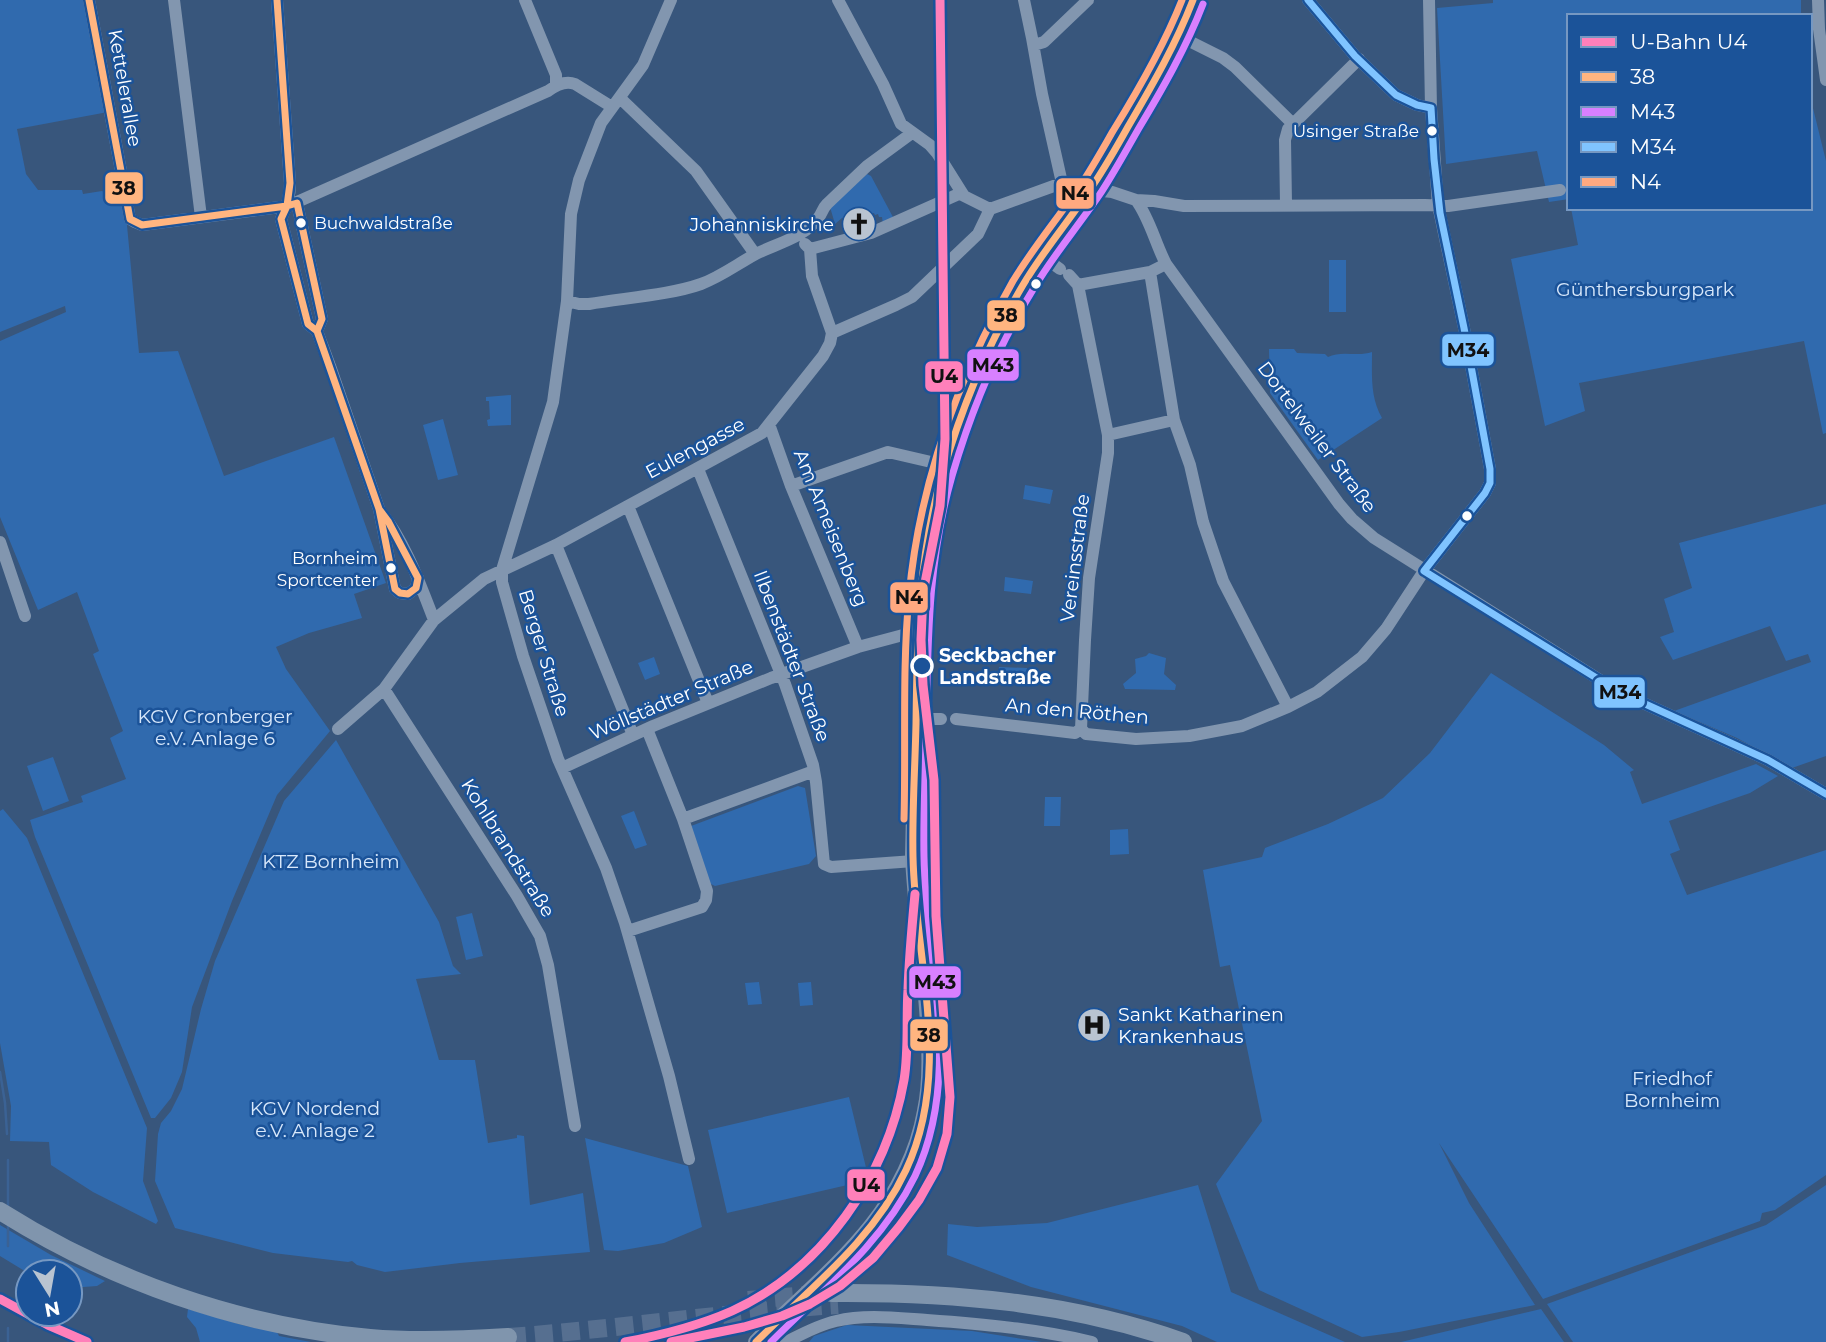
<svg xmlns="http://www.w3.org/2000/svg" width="1826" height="1342" viewBox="0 0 1826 1342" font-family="Montserrat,sans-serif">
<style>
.green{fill:#306aae}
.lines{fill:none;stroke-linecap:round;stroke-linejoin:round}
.stream{stroke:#3b6294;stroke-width:2.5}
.highway-tunnel{stroke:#566f90;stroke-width:18;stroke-dasharray:18 9;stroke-linecap:butt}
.minor{stroke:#8296af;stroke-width:12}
.major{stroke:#8093ac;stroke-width:16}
.highway{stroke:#8095ad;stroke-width:18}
.bus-1-casing{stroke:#1b5399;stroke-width:12}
.bus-2-casing{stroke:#1b5399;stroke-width:12}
.bus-3-casing{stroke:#1b5399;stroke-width:12}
.bus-4-casing{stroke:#1b5399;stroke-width:12}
.bus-1{stroke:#ffb580;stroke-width:7}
.bus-2{stroke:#d880ff;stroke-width:7}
.bus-3{stroke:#80c4ff;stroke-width:7}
.bus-4{stroke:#ffa980;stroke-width:7}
.metro-1-casing{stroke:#1b5399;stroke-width:14}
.metro-1{stroke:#ff80ba;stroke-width:9}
.bus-dot{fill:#fff;stroke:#1b5399;stroke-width:2.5}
.stop-dot{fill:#1b5399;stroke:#fff;stroke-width:3.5}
.labels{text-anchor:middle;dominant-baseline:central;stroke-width:5;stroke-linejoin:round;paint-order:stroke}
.bus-label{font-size:17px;fill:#fff;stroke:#1b5399;text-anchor:end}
.street-label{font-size:19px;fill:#fff;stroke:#1b5399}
.poi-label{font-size:19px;fill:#fff;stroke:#1b5399;text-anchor:end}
.park-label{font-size:19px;fill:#d8e8fb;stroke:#1b5399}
.stop-label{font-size:19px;font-weight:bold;fill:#fff;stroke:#1b5399;text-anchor:start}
.line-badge{stroke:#1b5399;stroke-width:2.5}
.pale-badge-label{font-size:19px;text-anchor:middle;font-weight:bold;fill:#111}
</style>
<rect width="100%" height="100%" fill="#38567c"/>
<path class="green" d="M0 0H88L108 112 17 129 26 174 38 190H82L83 194 102 191 125 204 139 353 178 351 224 476 334 437 386 583 354 594 362 618 309 633 276 647 286 669 330 731 277 795 232 901 192 1007 182 1072 171 1098 155 1118H151L35 837 30 820 83 802 81 796 126 779 110 738 123 731 93 654 99 651 77 592 38 610 0 517V341L66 312 65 306 0 332Z
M1493 0H1801V16H1569V199L1549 202 1537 151 1446 164 1437 8 1493 3Z
M1810 96 1826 161V433L1823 434 1804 341 1579 383 1585 411 1545 426 1511 259 1578 245 1571 208H1810Z
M867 174 871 176 894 219 883 224 882 217H879L878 214 875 215 874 213 866 215 865 211 855 214 854 212 850 213V215L842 218 835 224 830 207Z
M1329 260H1346V312H1329Z
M1269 349H1294L1297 353 1325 354 1328 357C1341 350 1358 357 1372 352 1372 375 1370 397 1382 418L1318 460 1270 393Z
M511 395V425L488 426 487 420 490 419 489 401H486V397Z
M443 419 458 475 438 480 423 425Z
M1025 485 1053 490 1050 504 1023 499Z
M1826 504V756L1792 768 1737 738 1674 711 1811 662 1808 654 1786 661 1770 626 1673 660 1660 637 1674 632 1664 599 1692 588 1679 543Z
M1005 577 1033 581 1031 594 1004 591Z
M1149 653 1166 658 1164 674 1176 685 1175 690 1125 689 1123 684 1136 673 1135 659 1146 656Z
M654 657 660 674 645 680 638 663Z
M999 667 1027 668 1026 684 998 682Z
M1491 673 1604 745 1634 770 1630 772 1642 804 1756 764 1778 776 1750 793 1669 821 1680 850 1670 854 1687 895 1826 850V1175L1775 1210 1762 1213 1760 1221 1543 1299 1439 1143 1469 1203 1535 1305 1399 1332 1362 1337 1259 1290 1216 1184 1262 1121 1230 965 1220 967 1203 870 1262 857 1265 848 1328 824 1383 798 1430 753Z
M336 740 439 922 453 966 461 974 416 979 439 1060H475L488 1143 517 1138V1135L524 1136 530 1205 583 1193 590 1252 460 1263 385 1272 357 1265 352 1261 348 1262 273 1253 175 1228 155 1181 158 1134 161 1123 171 1111 182 1089 201 1009 215 961 284 801Z
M53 757 69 801 43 811 27 766Z
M798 786 805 788 816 856 809 864 715 886 707 882 691 826Z
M1045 797H1061L1060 826H1044Z
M3 809 27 838 147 1128 143 1181 158 1221 156 1224 93 1192 51 1165 49 1142 10 1141 11 1106 0 1043V811Z
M634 811 647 845 635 849 621 816Z
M1128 829 1129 854 1110 855V830Z
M472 913 483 956 466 960 456 917Z
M759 982 762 1004 748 1005 745 983Z
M811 982 813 1005 800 1006 798 983Z
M849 1097 869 1180 727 1213 708 1130Z
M585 1138 688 1166 702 1227 664 1243 618 1251 604 1250Z
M1198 1185 1231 1292 1345 1342H1217L1182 1326 1031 1287 947 1255 948 1224 977 1227 1047 1223Z
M1826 1185V1342H1573L1547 1304 1766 1225Z
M0 1225 51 1255 105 1281 97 1286 70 1288V1272H28V1273L0 1256Z
M188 1309 246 1326 277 1332 279 1336 311 1342H200L196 1328 187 1317Z
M1541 1309 1564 1342H1401Z
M847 1325 972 1331 1042 1342H809L814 1336Z"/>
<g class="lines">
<path class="stream" d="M0 1072 5 1103 7 1134
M8 1207V1160
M8 1246V1224
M8 1342V1328"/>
<path class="highway-tunnel" d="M748 1300 808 1295
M508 1337C618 1329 728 1312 838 1305"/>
<path class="minor" d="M89 0 130 219 135 222 142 225 288 206 548 91C556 85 565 80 575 84L612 107
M174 0 201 217
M277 0 290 183C290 197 287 207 281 219L308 324 317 331 330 366 379 509 395 589 400 593 408 594 416 588 418 578
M525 0 556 75V85
M671 0 643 65 601 123 579 180 571 214 567 301 553 402 502 570V582L523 656 558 759 606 868 625 923 669 1076 689 1159
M838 0 883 84 901 124 930 145 937 153 964 196 990 209
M1024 0 1032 38 1042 94 1062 183C1060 197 1065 201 1075 210
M1308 0 1355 56 1396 95 1417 105 1431 108
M1818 0 1819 29 1826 80
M1179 36 1223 58 1235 67 1292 123
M1034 45 1044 42 1088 0
M620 98 696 171 755 254
M1136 200C1150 219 1155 243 1166 264L1339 504 1352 519 1374 538 1619 692 1768 760 1826 794
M297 203 322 319 317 331
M1286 204 1285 140 1288 129 1359 59
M990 209 1062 183 1075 188 1112 192 1136 200 1154 201 1184 206 1425 205 1448 206 1560 190
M805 244 810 249 812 276 832 333
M810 249 871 233 961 193
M1042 256 1060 269
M1166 264 1150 272 1174 420 1190 465 1203 522 1223 581 1288 707
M1069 275 1078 285 1108 435 1174 420
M1078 285 1150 272
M567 301 579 304H589C623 298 670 295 701 284 720 277 736 265 754 255 774 244 805 238 819 217 822 213 823 208 827 204L867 166 912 133
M832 333 896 305 912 297 978 234 990 209
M769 424 791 486 858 647
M698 469 785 684 813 765 816 782 824 864 831 867 914 861
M791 486 888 452 944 465
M628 506 708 703
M380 511C405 541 420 584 434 620
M0 542 25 616
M556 545 633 735
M384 689 517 896 540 936 548 965 575 1126
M916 719H941
M956 719 1075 733 1081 729
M338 729 384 689 434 620 484 579 556 545 762 433 823 356 830 343 832 333
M1081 729 1086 734 1136 739 1189 736 1242 726 1288 707 1317 692 1362 657 1386 629 1424 571 1485 493 1490 483V469L1464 328 1438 205 1431 108 1429 0
M1081 729 1085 640 1089 578 1108 453V435
M562 768 653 726 771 678 858 647 903 635 916 633
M683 819 814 771
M628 931 702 907 706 900 707 891 683 819 647 729
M786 1342C802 1334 818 1325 836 1321 865 1314 897 1318 927 1320 982 1324 1038 1329 1092 1342"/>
<path class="major" d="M756 1342C794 1303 838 1268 872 1225 897 1193 918 1152 925 1111 930 1088 930 1065 929 1042 927 980 916 919 913 857 914 812 915 766 916 720 916 658 916 597 927 536 943 453 975 373 1015 299 1036 260 1065 226 1090 190 1104 170 1116 148 1128 127 1153 85 1176 46 1193 0"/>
<path class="highway" d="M0 1211C111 1281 239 1326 370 1338 416 1342 462 1340 508 1337
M832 1293C951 1292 1071 1302 1183 1342"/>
<g class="bus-1-casing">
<path id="bus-1" d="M89 0 130 219 142 225 287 206
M277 0 290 183 287 206
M287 206 281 219 308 324 317 331
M287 206 297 203 322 319 317 331
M317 331 379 509
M317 331 379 509
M379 509 388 521 418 578 416 588 408 594 400 593 395 589Z
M756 1342C810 1288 873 1241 906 1170 953 1070 915 961 913 857 912 813 915 768 916 724 917 638 918 558 942 475 961 409 988 344 1023 285 1043 251 1069 221 1091 188 1105 168 1117 146 1129 125 1153 84 1176 44 1193 0"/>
</g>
<g class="bus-2-casing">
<path id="bus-2" d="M771 1342C823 1290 882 1244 915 1176 963 1074 926 964 924 857 923 813 926 768 926 724 928 639 928 559 952 476 971 411 998 346 1034 288 1054 254 1080 224 1102 191 1115 171 1127 149 1139 128 1163 88 1186 48 1203 4"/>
</g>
<g class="bus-3-casing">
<path id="bus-3" d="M1308 0 1355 56 1396 95 1417 105 1431 108
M1424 571 1485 493 1490 483V469L1464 328 1440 213 1434 159 1431 108
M1424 571 1619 692 1768 760 1826 794"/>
</g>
<g class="bus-4-casing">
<path id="bus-4" d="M904 819C906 745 902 669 909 596 919 485 958 378 1013 281 1033 248 1058 218 1080 186 1092 168 1102 150 1113 131 1139 89 1164 46 1182 0"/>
</g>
<use href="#bus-1" class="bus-1"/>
<use href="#bus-2" class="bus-2"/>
<use href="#bus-3" class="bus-3"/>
<use href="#bus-4" class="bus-4"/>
<g class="metro-1-casing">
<path id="metro-1" d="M0 1299 48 1325 87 1342
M625 1342C662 1335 698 1326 732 1311 822 1270 887 1177 904 1080 909 1050 906 1020 908 990 909 958 912 926 915 894
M671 1342 744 1327 782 1316 810 1304 840 1286 873 1258 899 1227 919 1200 937 1168 947 1134 950 1097 936 916 934 780 923 685 921 640 923 593 940 506 945 439 940 0"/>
</g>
<use href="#metro-1" class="metro-1"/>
</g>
<defs>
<g id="church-disc" transform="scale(1.75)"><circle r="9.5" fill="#b9c4d1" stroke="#1b5399"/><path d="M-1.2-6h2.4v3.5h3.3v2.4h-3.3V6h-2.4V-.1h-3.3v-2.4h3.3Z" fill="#111"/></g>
<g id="hospital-disc" transform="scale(1.75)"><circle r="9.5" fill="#b9c4d1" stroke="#1b5399"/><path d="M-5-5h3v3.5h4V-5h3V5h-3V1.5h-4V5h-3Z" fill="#111"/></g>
</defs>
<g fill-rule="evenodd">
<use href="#church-disc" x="859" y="224"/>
<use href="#hospital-disc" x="1094" y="1025"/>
</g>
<g class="bus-dot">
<circle cx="1432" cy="131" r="6"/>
<circle cx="301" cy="223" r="6"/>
<circle cx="1036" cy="284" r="6"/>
<circle cx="1467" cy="516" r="6"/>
<circle cx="391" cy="568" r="6"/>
</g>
<circle class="stop-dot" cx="922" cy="666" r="10"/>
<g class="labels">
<g class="bus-label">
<text x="1419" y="131">Usinger Straße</text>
<text x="314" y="223" text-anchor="start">Buchwaldstraße</text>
<text x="378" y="558">Bornheim<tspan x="378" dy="22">Sportcenter</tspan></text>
</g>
<g class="street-label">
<text transform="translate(125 88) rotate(80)">Kettelerallee</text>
<text transform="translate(1317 437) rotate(53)">Dortelweiler Straße</text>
<text transform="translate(695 448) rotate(-28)">Eulengasse</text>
<text transform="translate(831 528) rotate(68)">Am Ameisenberg</text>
<text transform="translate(1075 558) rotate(-83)">Vereinsstraße</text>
<text transform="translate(544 653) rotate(73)">Berger Straße</text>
<text transform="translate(792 656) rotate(69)">Ilbenstädter Straße</text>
<text transform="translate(671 700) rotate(-23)">Wöllstädter Straße</text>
<text transform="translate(1077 711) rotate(5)">An den Röthen</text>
<text transform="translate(508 848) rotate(58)">Kohlbrandstraße</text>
</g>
<g class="poi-label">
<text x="834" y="224">Johanniskirche</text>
<text x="1118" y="1014" text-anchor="start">Sankt Katharinen<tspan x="1118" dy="22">Krankenhaus</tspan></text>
</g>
<g class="park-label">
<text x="1645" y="289">Günthersburgpark</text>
<text x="215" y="716">KGV Cronberger<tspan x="215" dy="22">e.V. Anlage 6</tspan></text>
<text x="331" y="861">KTZ Bornheim</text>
<text x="1672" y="1078">Friedhof<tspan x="1672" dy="22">Bornheim</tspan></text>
<text x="315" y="1108">KGV Nordend<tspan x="315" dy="22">e.V. Anlage 2</tspan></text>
</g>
<g class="stop-label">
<text x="939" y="655">Seckbacher<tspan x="939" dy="22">Landstraße</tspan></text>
</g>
</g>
<g class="line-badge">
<rect x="104" y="171" width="40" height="34" rx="7" fill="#ffb580"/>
<rect x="1055" y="177" width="40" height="33" rx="7" fill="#ffa980"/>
<rect x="986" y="299" width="40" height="33" rx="7" fill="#ffb580"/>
<rect x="1441" y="333" width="54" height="34" rx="7" fill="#80c4ff"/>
<rect x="966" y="348" width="54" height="34" rx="7" fill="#d880ff"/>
<rect x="924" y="360" width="40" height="33" rx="7" fill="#ff80ba"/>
<rect x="889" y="581" width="40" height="33" rx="7" fill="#ffa980"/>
<rect x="1593" y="676" width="53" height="33" rx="7" fill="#80c4ff"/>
<rect x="908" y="965" width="54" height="34" rx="7" fill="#d880ff"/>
<rect x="909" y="1018" width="40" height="34" rx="7" fill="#ffb580"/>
<rect x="846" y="1168" width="40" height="34" rx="7" fill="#ff80ba"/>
</g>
<g class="pale-badge-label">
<text x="124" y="195">38</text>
<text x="1075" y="200">N4</text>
<text x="1006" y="322">38</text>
<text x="1468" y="357">M34</text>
<text x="993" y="372">M43</text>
<text x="944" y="383">U4</text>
<text x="909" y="604">N4</text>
<text x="1620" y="699">M34</text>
<text x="935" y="989">M43</text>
<text x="929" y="1042">38</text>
<text x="866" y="1192">U4</text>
</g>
<rect x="1567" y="14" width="245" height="196" fill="#1b5399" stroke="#7698c2" stroke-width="2"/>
<rect x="1581" y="37" width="35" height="10" fill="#ff80ba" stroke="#7698c2" stroke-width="2"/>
<text x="1630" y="49" font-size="21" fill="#ffffff">U-Bahn U4</text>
<rect x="1581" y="72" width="35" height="10" fill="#ffb580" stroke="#7698c2" stroke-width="2"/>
<text x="1630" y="84" font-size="21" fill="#ffffff">38</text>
<rect x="1581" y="107" width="35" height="10" fill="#d880ff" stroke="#7698c2" stroke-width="2"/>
<text x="1630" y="119" font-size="21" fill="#ffffff">M43</text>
<rect x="1581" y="142" width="35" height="10" fill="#80c4ff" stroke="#7698c2" stroke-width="2"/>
<text x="1630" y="154" font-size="21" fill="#ffffff">M34</text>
<rect x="1581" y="177" width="35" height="10" fill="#ffa980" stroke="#7698c2" stroke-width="2"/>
<text x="1630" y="189" font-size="21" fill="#ffffff">N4</text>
<g transform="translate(49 1293) rotate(169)"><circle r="33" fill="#1b5399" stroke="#7698c2" stroke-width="2"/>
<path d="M0-5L12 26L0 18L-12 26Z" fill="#b9c4d1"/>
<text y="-10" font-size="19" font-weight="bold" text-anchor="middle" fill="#ffffff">N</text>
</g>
</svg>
